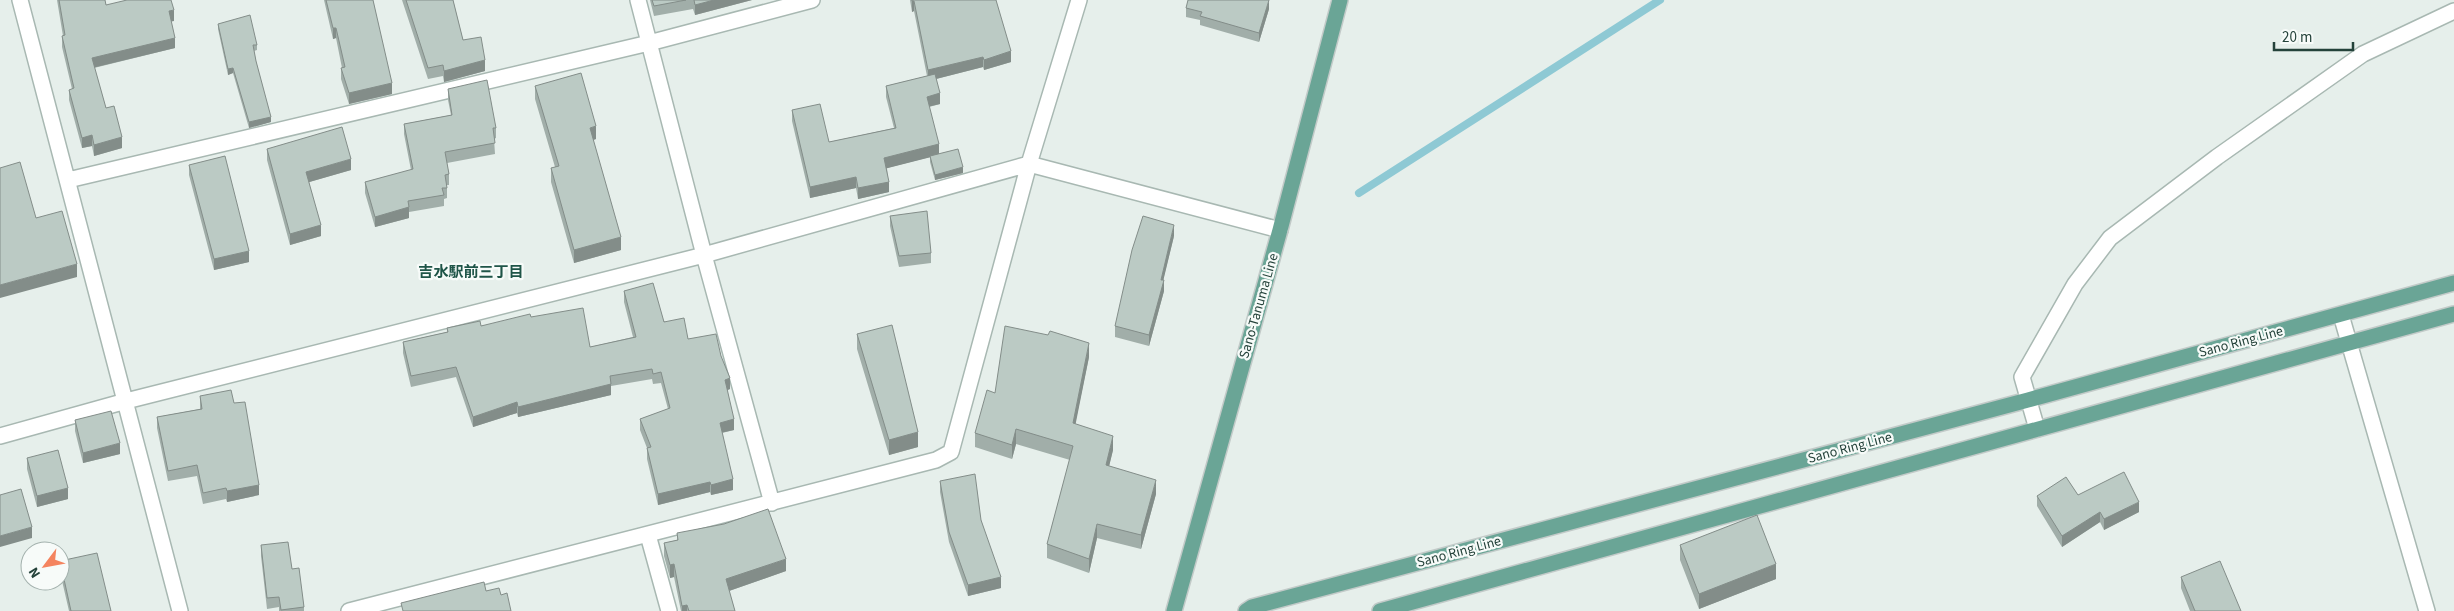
<svg xmlns="http://www.w3.org/2000/svg" width="2454" height="611" viewBox="0 0 2454 611" font-family="'Source Sans 3','Noto Sans JP',sans-serif">
<style>
.lines{fill:none;stroke-linecap:round;stroke-linejoin:round}
.stream{stroke:#8ec9d4;stroke-width:8}
.minor-casing{stroke:#a8b8b2;stroke-width:18}
.major-casing{stroke:#c2cac8;stroke-width:18}
.minor{stroke:#fff;stroke-width:15}
.major{stroke:#6aa596;stroke-width:15}
.wall{fill:#a1aea9}
.shaded-wall{fill:#838d89}
.building{fill:#bbcac4;stroke:#838d89}
.labels{text-anchor:middle;dominant-baseline:central;stroke-width:4.5;stroke-linejoin:round;paint-order:stroke}
.street-label{font-size:14px;fill:#24423a;stroke:#f7fbf9}
.neighbourhood-label{font-size:15px;font-weight:bold;fill:#1f5548;stroke:#f7fbf9}
</style>
<rect width="100%" height="100%" fill="#e6efeb"/>
<g class="lines">
<path class="stream" d="M1359 193 1660 0"/>
<g class="minor-casing">
<path id="minor" d="M20 0 180 611
M638 0 704 255 772 503
M68 180 649 43 812 0
M2341 315 2427 611
M2037 429 2022 377 2075 284 2110 238 2217 157 2363 54 2454 11
M0 436 126 401 704 255 1029 164 1280 230
M648 535 669 611
M349 611 936 460 951 452 1029 164 1079 0"/>
</g>
<g class="major-casing">
<path id="major" d="M1174 611 1280 230 1340 0
M1246 611 1252 607 2028 400 2454 283
M1380 611 2454 314"/>
</g>
<use href="#minor" class="minor"/>
<use href="#major" class="major"/>
</g>
<path class="wall" d="M57 0H105L106 5 174 21H171L175 48 94 68 106 108 122 148 94 156 92 146 82 148 69 100V90L72 89 62 47V36H63Z
M324 0H373L392 94 349 104 341 79V68H342L336 38 333 39Z
M402 0H453L463 40 485 71 444 82 443 76 428 79Z
M650 0H752L695 15 693 9 654 16Z
M910 0H996L1011 62 984 70 983 67 936 79 940 104 929 107 939 154 963 173 935 180 930 162V157L887 168 889 192 858 199 856 188 810 198 792 121V110L829 142 894 128 886 97V86L927 76 914 11 912 12Z
M1186 8 1269 9 1259 42 1200 25V20L1186 17Z
M218 24 257 45V50L254 51 256 61 271 122 249 128 233 73 228 75 218 29Z
M535 86 596 139 593 140 621 250 574 263 551 182V168L555 167 535 99Z
M448 89 496 128V138L494 139 495 154 447 163 449 174V185H447V198L444 199V206L409 212V218L375 227 365 193V182L411 170 404 134V124L451 115 448 100Z
M267 149 351 170 309 182 321 236 290 245 267 160Z
M189 165 249 262 214 270 189 175Z
M890 216 931 253V263L899 267 890 226Z
M1174 236 1163 280 1164 291 1149 346 1115 337V326Z
M624 291 688 339 721 356 730 389 727 390 734 430 722 433 733 490 711 495 710 492 658 505 647 459V448L640 430V419L668 409 661 383 653 384 652 379 611 386V395L518 417 517 413 473 427 456 377 411 387 403 353V342L447 332V328L481 326 531 317 590 347 633 337 624 302Z
M857 334 918 447 889 455 857 349Z
M1089 357 1075 424 1113 450 1109 466 1156 494 1141 549 1097 538 1089 573 1047 558V544L1070 460 1016 444 1012 459 975 447V433L995 393Z
M200 396 234 403 259 495 227 502 226 499 203 504 197 476 168 481 157 428V417L200 409Z
M75 420 120 454 83 463 75 431Z
M27 458 68 499 37 507 27 469Z
M940 481 981 520 1001 588 968 596 949 542 940 492Z
M2078 495 2139 512 2104 530 2100 522 2062 547 2037 506V496Z
M677 533 786 571 729 591 735 611H681L674 577 670 578 664 556V543L677 540Z
M261 545 292 569 304 607V611H279V607L267 609 261 556Z
M1680 545 1776 579 1699 609 1680 560Z
M60 561 111 611H69L60 572Z
M2181 577 2241 611H2190L2181 588Z"/>
<path class="shaded-wall" d="M714 0H752L695 15V5Z
M1269 0V9L1259 42V33Z
M912 1H914V11L912 12Z
M174 10V21L169 22V11Z
M333 28H336V38L333 39Z
M175 38V48L92 68V58Z
M1011 51V62L984 70V60Z
M983 57V67L928 81V70Z
M485 60V71L444 82V71Z
M233 68V73L228 75V69Z
M392 83V94L349 104V93Z
M940 93V104L927 107V97Z
M271 117V122L249 128V122Z
M596 126V139L590 141V128Z
M92 135V146L82 148V138Z
M122 137V148L94 156V145Z
M939 144V155L884 169V158Z
M351 159V170L306 183V172Z
M963 167V173L935 180V175Z
M856 177V188L810 198V187Z
M889 182V192L858 199V188Z
M409 207V218L375 227V217Z
M321 225V236L290 245V234Z
M1174 225V236L1161 290V280Z
M621 237V250L574 263V250Z
M249 251V262L214 270V259Z
M77 264V277L0 298V285Z
M1164 280V291L1149 346V335Z
M1089 343V357L1073 437V423Z
M730 378V389L725 391V380Z
M611 384V395L518 417V407Z
M517 402V413L473 427V417Z
M734 419V430L720 433V423Z
M1016 429V444L1012 459V445Z
M918 432V447L889 455V440Z
M1113 436V450L1106 479V465Z
M120 443V454L83 463V453Z
M733 479V490L711 495V485Z
M1156 480V494L1141 549V535Z
M710 482V492L658 505V494Z
M259 485V495L227 502V491Z
M68 488V499L37 507V496Z
M2139 502V512L2104 530V519Z
M2100 512V522L2062 547V536Z
M1097 524V538L1089 573V559Z
M32 527V538L0 547V536Z
M786 559V571L726 592V579Z
M674 564V577L670 578V565Z
M1776 564V579L1699 609V594Z
M1001 577V588L968 596V585Z
M687 605V611H682V606Z"/>
<path class="building" d="M59 0H105L106 5 127 0H171L174 10 169 11 175 38 92 58 106 108 114 106 122 137 94 145 92 135 82 138 69 90 74 88 62 36 65 35Z
M326 0H373L392 83 349 93 341 68 345 67 336 28H333Z
M406 0H453L463 40 481 37 485 60 444 71 443 65 428 68Z
M652 0H686L654 6Z
M694 0H714L695 5Z
M912 0H996L1011 51 984 60 983 57 928 70 914 1H912Z
M1188 0H1269L1259 33 1200 16 1202 12 1186 8Z
M250 15 257 45H253L256 61 271 117 249 122 233 68 228 69 218 24Z
M581 73 596 126 590 128 621 237 574 250 551 168 559 166 535 86Z
M935 74 940 93 927 97 939 144 884 158 889 182 858 188 856 177 810 187 792 110 820 104 829 142 896 128 886 86Z
M487 80 496 128H493L495 143 445 152 449 174 445 175 447 188H442L444 195 408 201 409 207 375 217 365 182 413 169 404 124 452 115 448 89Z
M342 127 351 159 306 172 321 225 290 234 267 149Z
M958 149 963 167 935 175 930 156Z
M225 156 249 251 214 259 189 165Z
M20 162 36 218 62 211 77 264 0 285V168Z
M927 211 931 253 899 256 890 216Z
M1143 216 1174 225 1161 280H1164L1149 335 1115 326 1132 250Z
M653 283 664 322 684 318 688 339 716 334 721 356 730 378 725 380 734 419 720 423 733 479 711 485 710 482 658 494 647 448 651 447 640 419 670 408 661 372 653 374 652 369 610 376 611 384 518 407 517 402 473 417 456 367 411 376 403 342 448 332 447 328 480 321 481 326 530 314 531 317 583 308 590 347 636 337 624 291Z
M892 325 918 432 889 440 857 334Z
M1005 326 1048 335 1050 331 1089 343 1073 423 1113 436 1106 465 1156 480 1141 535 1097 524 1089 559 1047 544 1073 446 1016 429 1012 445 975 433 987 390 995 393Z
M231 390 234 403 245 402 259 485 227 491 226 488 203 493 197 465 168 471 157 417 202 409 200 396Z
M111 411 120 443 83 453 75 420Z
M58 450 68 488 37 496 27 458Z
M2124 472 2139 502 2104 519 2100 512 2062 536 2037 496 2066 477 2078 495Z
M975 474 981 520 1001 577 968 585 949 532 940 481Z
M21 489 32 527 0 536V495Z
M768 509 786 559 726 579 735 611H689L687 605 682 606 674 564 670 565 664 543 678 540 677 533 724 524Z
M1757 515 1776 564 1699 594 1680 545Z
M288 542 292 569 299 568 304 607 281 610 279 597 267 598 261 545Z
M97 553 111 611H71L60 561Z
M2220 561 2241 611H2195L2181 577Z
M484 582 486 591 499 588 501 595 507 593 511 611H403L401 603Z"/>
<g class="labels">
<g class="street-label">
<text transform="translate(1259 306) rotate(-74)">Sano-Tanuma Line</text>
<text transform="translate(2241 342) rotate(-15)">Sano Ring Line</text>
<text transform="translate(1850 448) rotate(-15)">Sano Ring Line</text>
<text transform="translate(1459 552) rotate(-15)">Sano Ring Line</text>
</g>
<g class="neighbourhood-label">
<text x="471" y="272">吉水駅前三丁目</text>
</g>
</g>
<g transform="translate(45 566) rotate(238)"><circle r="24" fill="#f7fbf9" stroke="#a3b1ad"/>
<path d="M0-4L9 19L0 12L-9 19Z" fill="#f4845f"/>
<text y="-8" font-size="14" font-weight="bold" text-anchor="middle" fill="#24423a">N</text>
</g>
<path d="M2274 42v8h79v-8" fill="none" stroke="#24423a" stroke-width="2.5"/>
<text x="2282" y="42" font-size="15" fill="#24423a" stroke="#f7fbf9" stroke-width="4" paint-order="stroke">20 m</text>
</svg>
